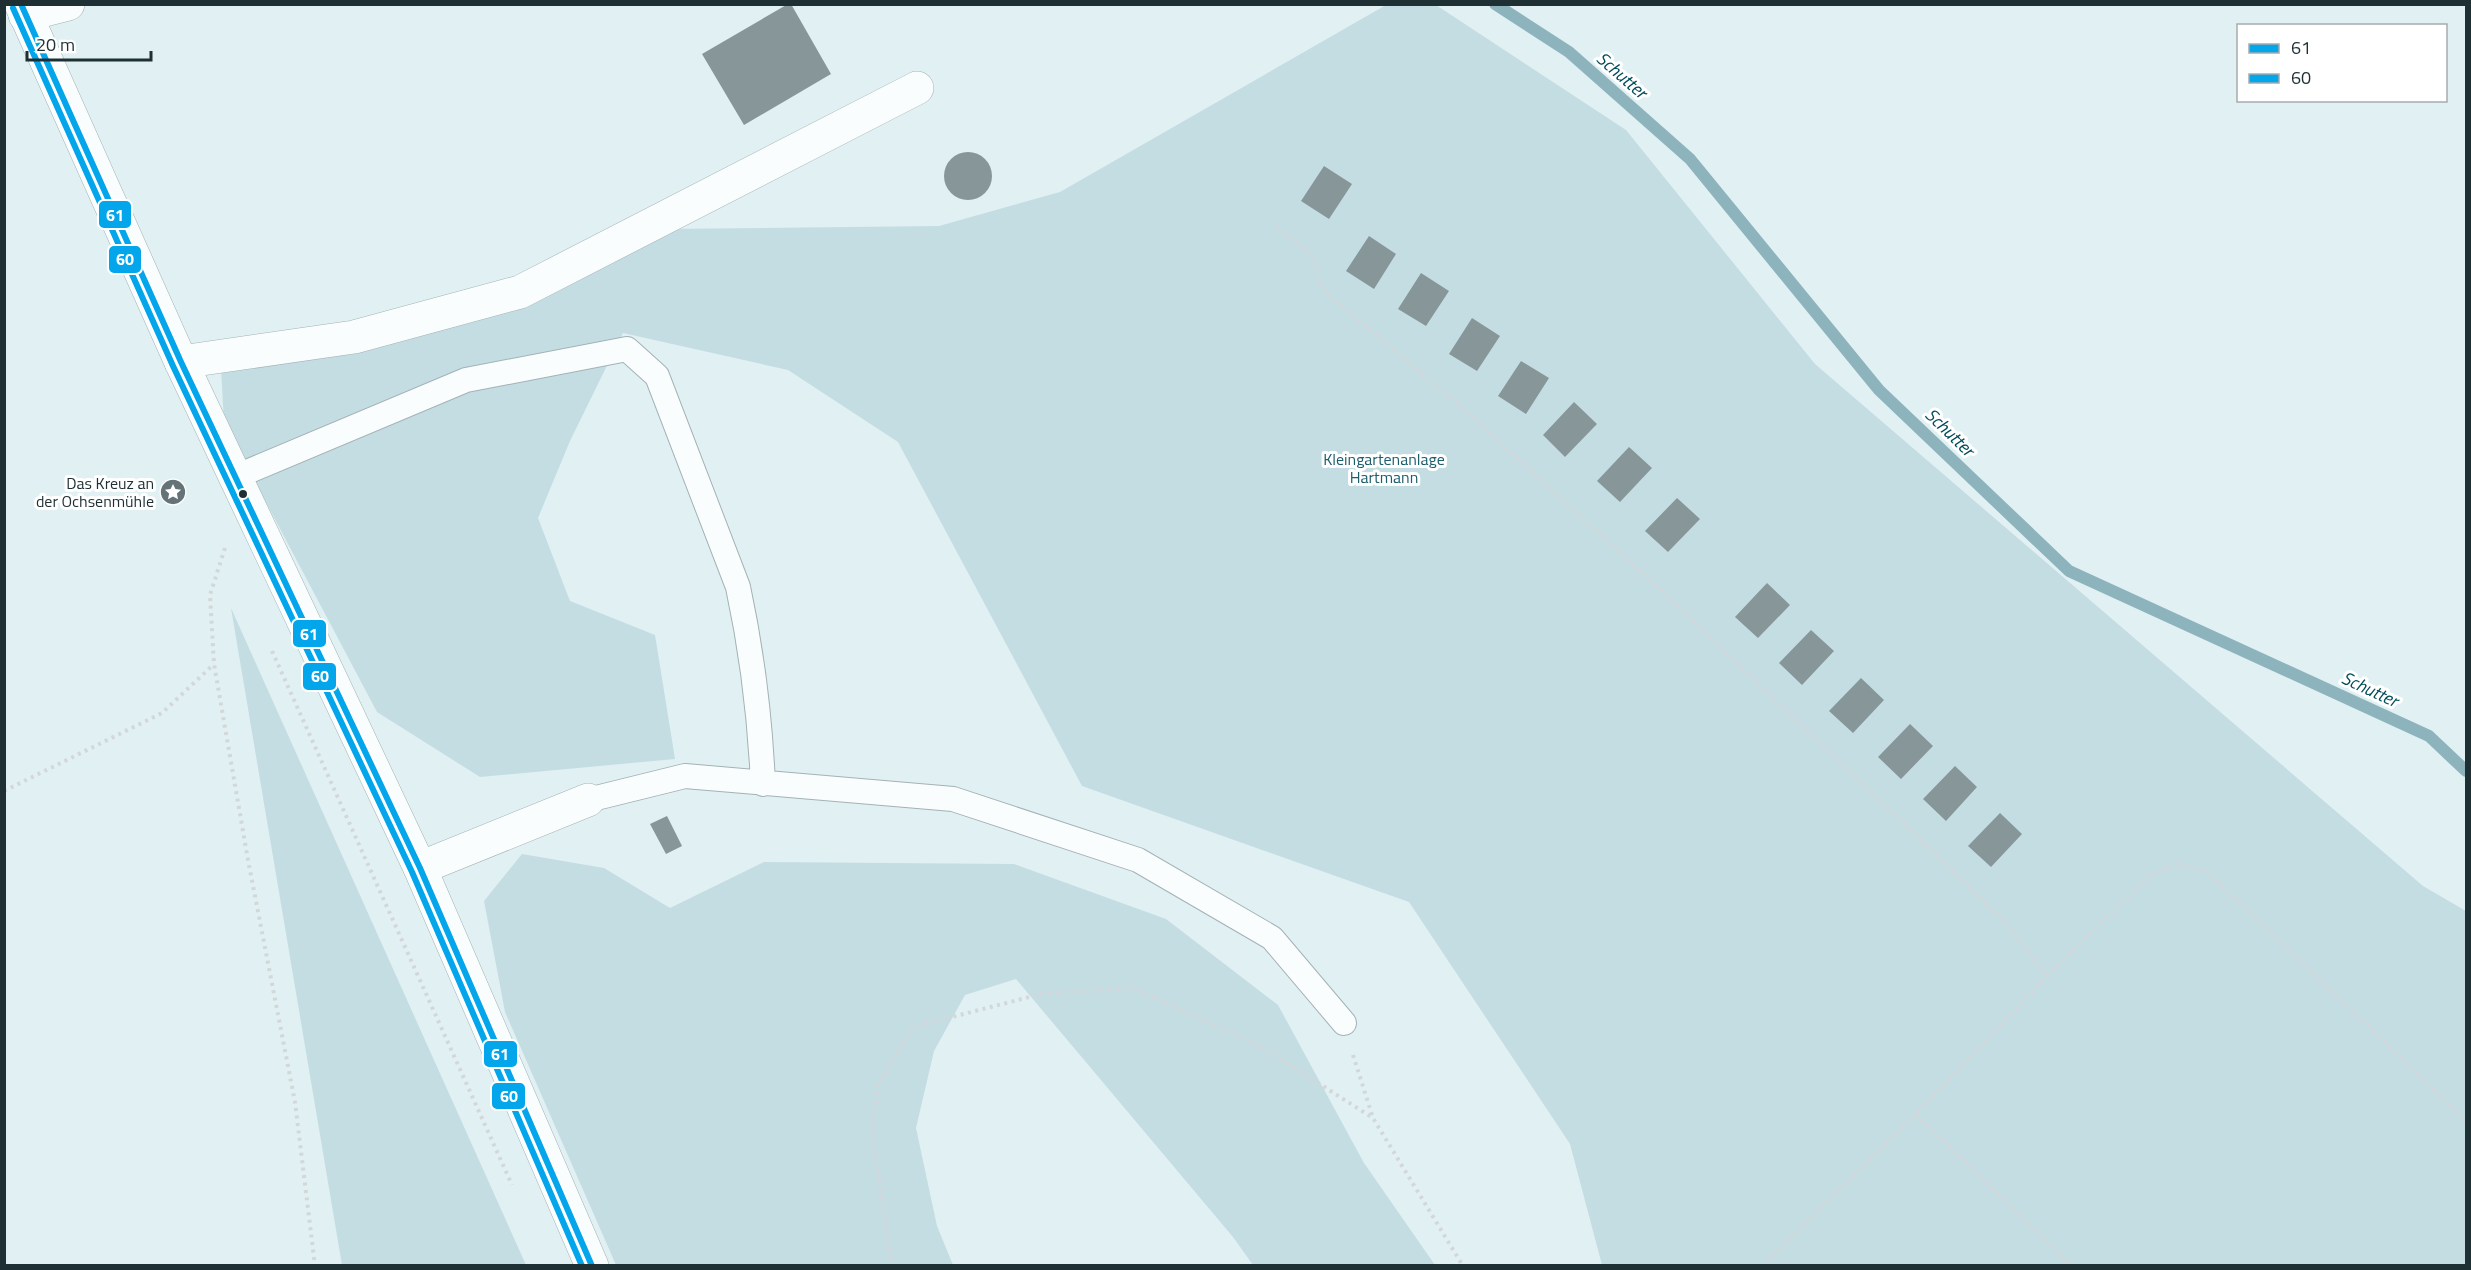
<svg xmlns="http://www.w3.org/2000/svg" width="2471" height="1270" viewBox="0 0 2471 1270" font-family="'Titillium Web',sans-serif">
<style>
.green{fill:#c4dde2}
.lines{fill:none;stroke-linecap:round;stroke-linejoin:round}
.stream{stroke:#8db4bd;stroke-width:12}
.building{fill:#879699}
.lane-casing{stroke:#a3b2b6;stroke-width:26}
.street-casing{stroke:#a3b2b6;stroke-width:34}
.secondary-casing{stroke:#a3b2b6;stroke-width:34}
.path{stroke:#d3d7d9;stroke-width:4;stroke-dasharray:3 4.5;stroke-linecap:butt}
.lane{stroke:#fafdfd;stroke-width:24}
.street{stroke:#fafdfd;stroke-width:33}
.secondary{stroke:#fafdfd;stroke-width:33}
.bus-1-casing{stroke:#fff;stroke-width:10}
.bus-2-casing{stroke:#fff;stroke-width:10}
.bus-1{stroke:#03a5eb;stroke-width:6}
.bus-2{stroke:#03a5eb;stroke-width:6}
.bus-dot{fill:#1f3035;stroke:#fff;stroke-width:2}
.labels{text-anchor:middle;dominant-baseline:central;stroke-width:6;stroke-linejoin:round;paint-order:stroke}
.park-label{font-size:16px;fill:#1d5e6d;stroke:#fff}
.poi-label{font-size:16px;fill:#1f3035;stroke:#fff;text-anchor:end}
.water-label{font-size:18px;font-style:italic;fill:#014c5a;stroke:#fff}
.line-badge{stroke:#fff;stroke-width:2}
.badge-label{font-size:16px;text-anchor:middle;font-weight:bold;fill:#fff}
</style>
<rect width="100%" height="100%" fill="#e1f0f3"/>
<path class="green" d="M1386 5H1436L1626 130 1815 364 2423 886 2466 911V1265H1602L1570 1144 1409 902 1082 786 898 442 788 370 623 333 570 441 538 518 570 601 655 635 675 759 480 777 377 712 224 423 221 368 516 308 661 229 939 226 1060 192Z
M231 608 526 1265H342Z
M522 854 604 868 670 908 764 862 1014 864 1166 919 1278 1005 1364 1163 1435 1265H1253L1233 1237 1016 979 965 995 934 1051 916 1128 937 1226 953 1265H616L505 1012 484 901Z"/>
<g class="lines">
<path class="stream" d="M1495 4 1569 52 1690 159 1879 390 2069 571 2429 736 2466 771"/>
</g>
<path class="building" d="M788 4H791L831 74 744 125 702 54Z
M944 176a24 24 0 1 1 48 0a24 24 0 1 1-48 0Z
M1324 166 1352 184 1329 219 1301 201Z
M1369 236 1396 254 1374 289 1346 271Z
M1421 273 1449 291 1426 326 1398 309Z
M1472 318 1500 336 1477 371 1449 354Z
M1521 361 1549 378 1526 414 1498 396Z
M1574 402 1597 424 1565 457 1543 435Z
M1629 447 1652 468 1620 502 1597 481Z
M1677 498 1700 519 1668 552 1645 531Z
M1767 583 1790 605 1758 638 1735 617Z
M1811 630 1834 651 1802 685 1779 663Z
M1861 678 1884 700 1853 733 1829 711Z
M1910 724 1933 746 1901 779 1878 757Z
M1955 766 1977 787 1946 821 1923 799Z
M2000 813 2022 834 1991 867 1968 846Z
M667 816 682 846 666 854 650 824Z"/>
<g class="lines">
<g class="lane-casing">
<path id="lane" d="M235 477 466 380 627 349 657 376 738 587C752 652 760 717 763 784
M588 800 685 776 953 799 1138 860 1272 938 1344 1023"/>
</g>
<g class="street-casing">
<path id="street" d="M25 15 68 4
M181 362 354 337 520 292 917 88
M420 868 588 800"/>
</g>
<g class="secondary-casing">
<path id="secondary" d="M21 4 181 362 420 868 592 1266"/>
</g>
<path class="path" d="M1277 227 1312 255 1322 289 1475 419 1682 610 2006 923 2047 976
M225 548 210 595 214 664 248 860 295 1102 315 1266
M272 651 512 1185
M4 791 162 713 214 664
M1353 1055 1373 1118 1463 1266
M1916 1114 2072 1266
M892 1266 872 1133 878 1084 913 1027 1041 994 1133 988 1260 1046 1373 1118
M1763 1266 1916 1114 2047 976 2147 877 2177 864 2207 871 2466 1121"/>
<use href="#lane" class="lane"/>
<use href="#street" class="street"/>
<use href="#secondary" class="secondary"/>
<g class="bus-1-casing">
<path id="bus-1" d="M21 4 181 362 420 868 592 1266"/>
</g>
<g class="bus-2-casing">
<path id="bus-2" d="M13 8 173 366 412 872 582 1266"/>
</g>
<use href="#bus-1" class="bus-1"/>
<use href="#bus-2" class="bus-2"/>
</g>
<defs>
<g id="sight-disc" transform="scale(1.35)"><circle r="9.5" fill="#637378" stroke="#fff"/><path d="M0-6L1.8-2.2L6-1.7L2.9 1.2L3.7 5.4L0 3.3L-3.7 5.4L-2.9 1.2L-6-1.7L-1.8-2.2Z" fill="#fff"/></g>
</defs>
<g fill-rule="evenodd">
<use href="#sight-disc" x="173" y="492"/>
</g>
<circle class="bus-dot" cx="243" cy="494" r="5"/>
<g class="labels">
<g class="park-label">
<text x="1384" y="459">Kleingartenanlage<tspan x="1384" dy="18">Hartmann</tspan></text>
</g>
<g class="poi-label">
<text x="154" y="483">Das Kreuz an<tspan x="154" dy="18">der Ochsenmühle</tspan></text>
</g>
<g class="water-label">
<text transform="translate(1622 75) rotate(41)">Schutter</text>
<text transform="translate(1950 432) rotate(44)">Schutter</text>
<text transform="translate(2370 689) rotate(25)">Schutter</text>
</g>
</g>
<g class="line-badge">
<rect x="98" y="200" width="34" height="29" rx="6" fill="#03a5eb"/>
<rect x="108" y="245" width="34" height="29" rx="6" fill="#03a5eb"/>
<rect x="292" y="619" width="35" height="29" rx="6" fill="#03a5eb"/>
<rect x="302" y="662" width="35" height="29" rx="6" fill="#03a5eb"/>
<rect x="483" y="1040" width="35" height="28" rx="6" fill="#03a5eb"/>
<rect x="491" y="1082" width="35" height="28" rx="6" fill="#03a5eb"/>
</g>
<g class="badge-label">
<text x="115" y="221">61</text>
<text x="125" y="265">60</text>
<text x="309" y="640">61</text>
<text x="320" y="682">60</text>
<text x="500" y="1060">61</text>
<text x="509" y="1102">60</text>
</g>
<rect width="2471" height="1270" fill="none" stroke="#1f3035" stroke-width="12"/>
<rect x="2237" y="24" width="210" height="78" fill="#ffffff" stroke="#a5acae" stroke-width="1.5"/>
<rect x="2249" y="44" width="30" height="9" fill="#03a5eb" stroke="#a5acae" stroke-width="1.5"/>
<text x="2291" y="54" font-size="18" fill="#1f3035">61</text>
<rect x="2249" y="74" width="30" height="9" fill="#03a5eb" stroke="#a5acae" stroke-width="1.5"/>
<text x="2291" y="84" font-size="18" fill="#1f3035">60</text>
<path d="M27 51v9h124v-9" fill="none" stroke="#1f3035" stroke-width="3"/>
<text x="36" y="51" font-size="18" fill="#1f3035" stroke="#ffffff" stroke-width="4.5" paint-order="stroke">20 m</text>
</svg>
